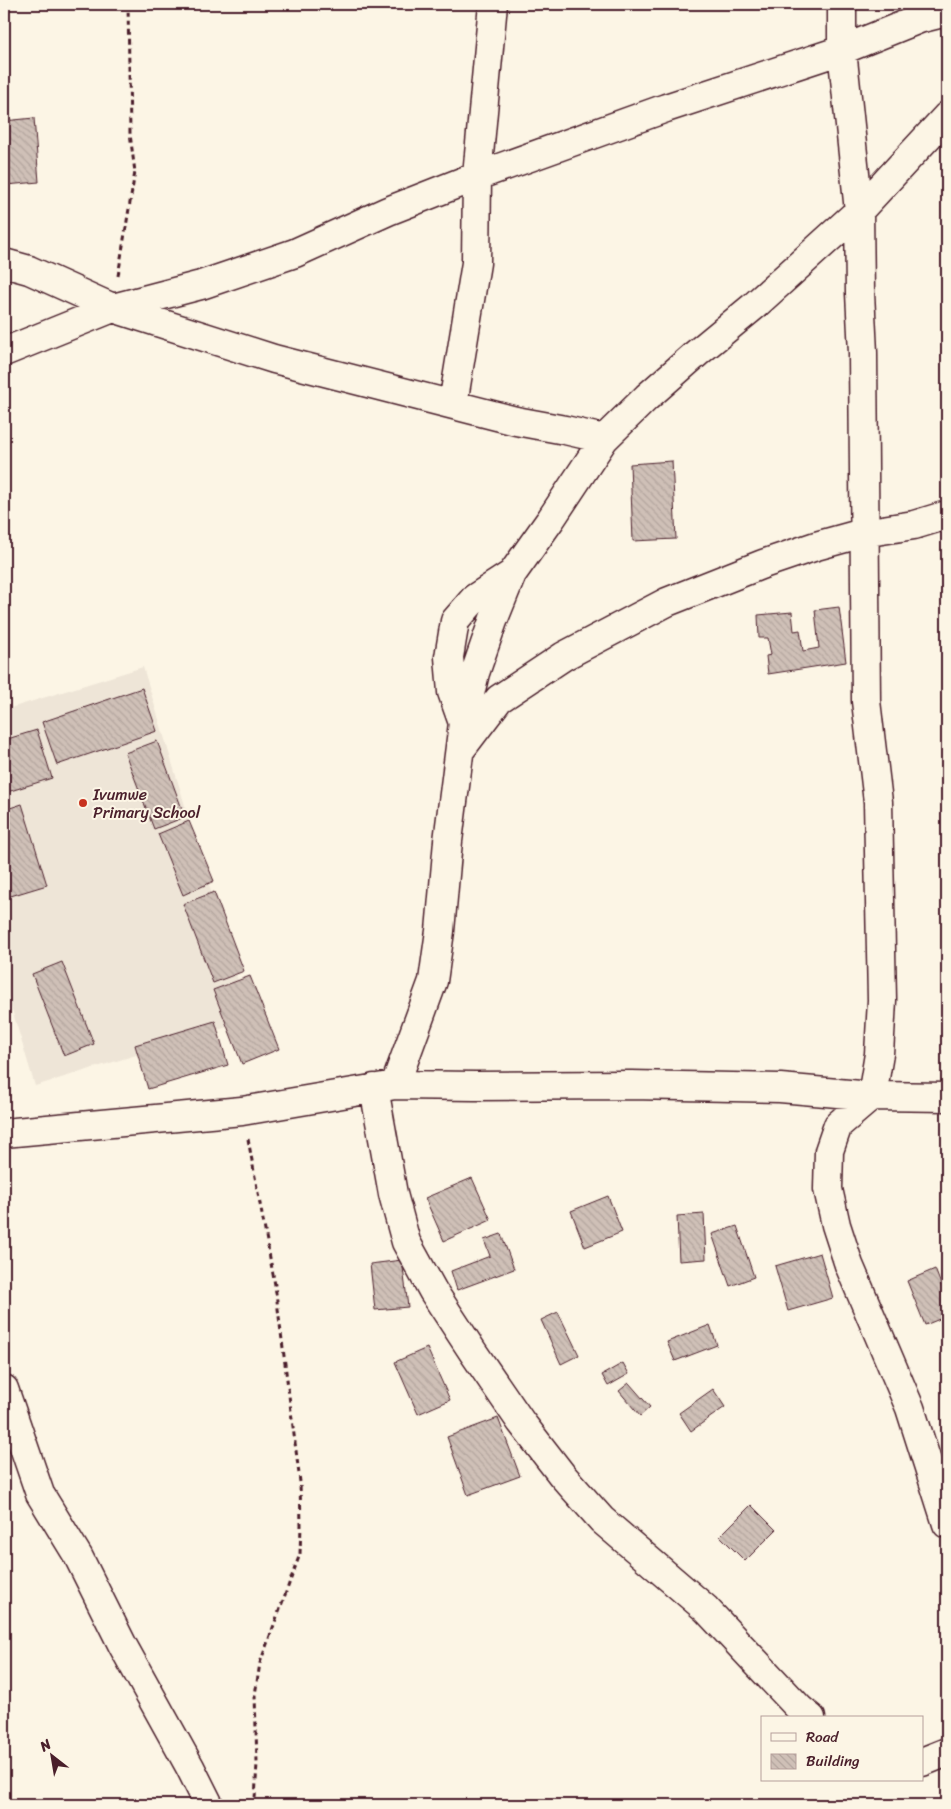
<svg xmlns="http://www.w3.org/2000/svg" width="951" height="1809" viewBox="0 0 951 1809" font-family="Sriracha,sans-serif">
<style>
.built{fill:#eee5d7}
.building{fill:url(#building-back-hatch);stroke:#4a1f2b}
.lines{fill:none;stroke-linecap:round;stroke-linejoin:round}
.minor-casing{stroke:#4a1f2b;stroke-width:31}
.path{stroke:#4a1f2b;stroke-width:3;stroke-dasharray:5 4;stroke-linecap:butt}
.minor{stroke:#fcf5e5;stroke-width:28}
.poi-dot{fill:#c8321e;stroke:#fcf5e5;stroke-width:2}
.labels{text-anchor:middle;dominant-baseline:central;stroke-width:4;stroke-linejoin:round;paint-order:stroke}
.poi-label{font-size:16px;fill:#4a1f2b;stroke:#fcf5e5;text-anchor:start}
</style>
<defs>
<pattern id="building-back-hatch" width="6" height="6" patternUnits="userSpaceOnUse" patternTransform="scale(1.25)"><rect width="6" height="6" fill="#cfc0b7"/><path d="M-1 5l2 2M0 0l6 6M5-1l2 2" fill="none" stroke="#b3a59e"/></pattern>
</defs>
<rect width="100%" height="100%" fill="#fcf5e5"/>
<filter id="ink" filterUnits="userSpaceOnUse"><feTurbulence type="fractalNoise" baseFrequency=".02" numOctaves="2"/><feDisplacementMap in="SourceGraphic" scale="10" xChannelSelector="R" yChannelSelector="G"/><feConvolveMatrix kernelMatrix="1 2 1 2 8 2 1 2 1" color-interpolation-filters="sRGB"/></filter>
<g filter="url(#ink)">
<path class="built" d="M143 667 250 1020 35 1086 4 983V710Z"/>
<path class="building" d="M34 118 39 182 6 185 4 121Z
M672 461 676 539 633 541 630 464Z
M839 607 846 662 768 674 766 656 771 655 768 638H759L758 615 792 612 794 631 800 630 803 651 819 648 815 610Z
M142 688 157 731 57 765 42 722Z
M37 730 52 778 4 793V740Z
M157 741 185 817 154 829 125 753Z
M22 804 47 885 4 898V810Z
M189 821 214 881 183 895 158 834Z
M214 892 244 971 213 983 183 904Z
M62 962 94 1044 64 1056 32 974Z
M250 976 279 1049 242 1064 213 990Z
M215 1021 228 1065 148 1089 135 1045Z
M472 1178 491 1220 444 1241 425 1198Z
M608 1196 622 1232 585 1247 571 1211Z
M704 1214 706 1259 679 1261 677 1216Z
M737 1226 754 1277 730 1286 712 1234Z
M501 1234 514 1269 457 1290 451 1271 490 1256 484 1240Z
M820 1253 833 1298 788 1311 775 1266Z
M402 1260 408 1307 375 1310 370 1264Z
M935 1269 947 1300V1316L925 1325 907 1281Z
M558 1312 579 1355 561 1364 541 1320Z
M710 1325 717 1345 675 1361 667 1342Z
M427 1348 450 1400 418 1414 395 1362Z
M623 1363 629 1374 608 1386 602 1375Z
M629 1383 650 1407 640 1416 619 1391Z
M713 1389 725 1407 691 1431 679 1413Z
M498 1418 520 1476 468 1495 447 1437Z
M751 1505 776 1530 745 1561 720 1536Z"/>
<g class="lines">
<g class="minor-casing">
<path id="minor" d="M842 4V50L859 211 860 293 863 353 866 701 878 802 882 1000 879 1054 872 1096 838 1125 829 1151 828 1189 836 1225 849 1265 910 1408 947 1524
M4 263 29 270 113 308 274 359 516 421 565 430 604 439
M4 352 113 308 201 285 295 253 388 211 477 176 666 108 842 50 919 19 947 12
M453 404 476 263 477 176 493 4
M463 723 452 692 449 657 455 621 475 598 512 574
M461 749 499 699 564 656 667 602 763 564 816 546 863 533 914 525 947 515
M395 1085 433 981 440 931 448 841 463 723 475 673 493 621 512 574 551 519 604 439 647 397 697 353 754 306 859 211 947 116
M374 1088 393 1194 406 1242 433 1291 473 1352 521 1422 562 1475 602 1520 706 1609 800 1709 811 1718
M4 1133 242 1111 395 1085 475 1086 631 1085 780 1088 872 1096 947 1097
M4 1389 40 1494 78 1556 123 1646 190 1767 209 1805
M922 1762 947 1752"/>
</g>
<path class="path" d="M118 276 135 172 130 134 128 4
M248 1139 275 1285 300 1482 301 1525 300 1554 260 1663 255 1695 257 1763 255 1799 251 1805"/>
<use href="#minor" class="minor"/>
</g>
</g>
<circle class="poi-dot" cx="83" cy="803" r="5"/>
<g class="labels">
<g class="poi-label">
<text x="93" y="794">Ivumwe<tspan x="93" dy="18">Primary School</tspan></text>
</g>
</g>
<rect width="951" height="1809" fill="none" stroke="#fcf5e5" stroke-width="20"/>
<rect x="10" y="10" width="931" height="1789" fill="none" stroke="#4a1f2b" stroke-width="2" filter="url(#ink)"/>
<rect x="761" y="1716" width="162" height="65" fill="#fcf5e5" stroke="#b59f9b"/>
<rect x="771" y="1733" width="25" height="8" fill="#fcf5e5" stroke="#b59f9b"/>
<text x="806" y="1742" font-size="15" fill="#4a1f2b">Road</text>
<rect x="771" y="1754" width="25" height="15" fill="url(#building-back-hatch)" stroke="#b59f9b"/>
<text x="806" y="1766" font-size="15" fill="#4a1f2b">Building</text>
<g transform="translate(52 1756) rotate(329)" stroke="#fcf5e5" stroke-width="4" paint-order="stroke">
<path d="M0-4L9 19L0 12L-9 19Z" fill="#4a1f2b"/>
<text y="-8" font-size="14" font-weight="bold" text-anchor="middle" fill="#4a1f2b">N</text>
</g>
</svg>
